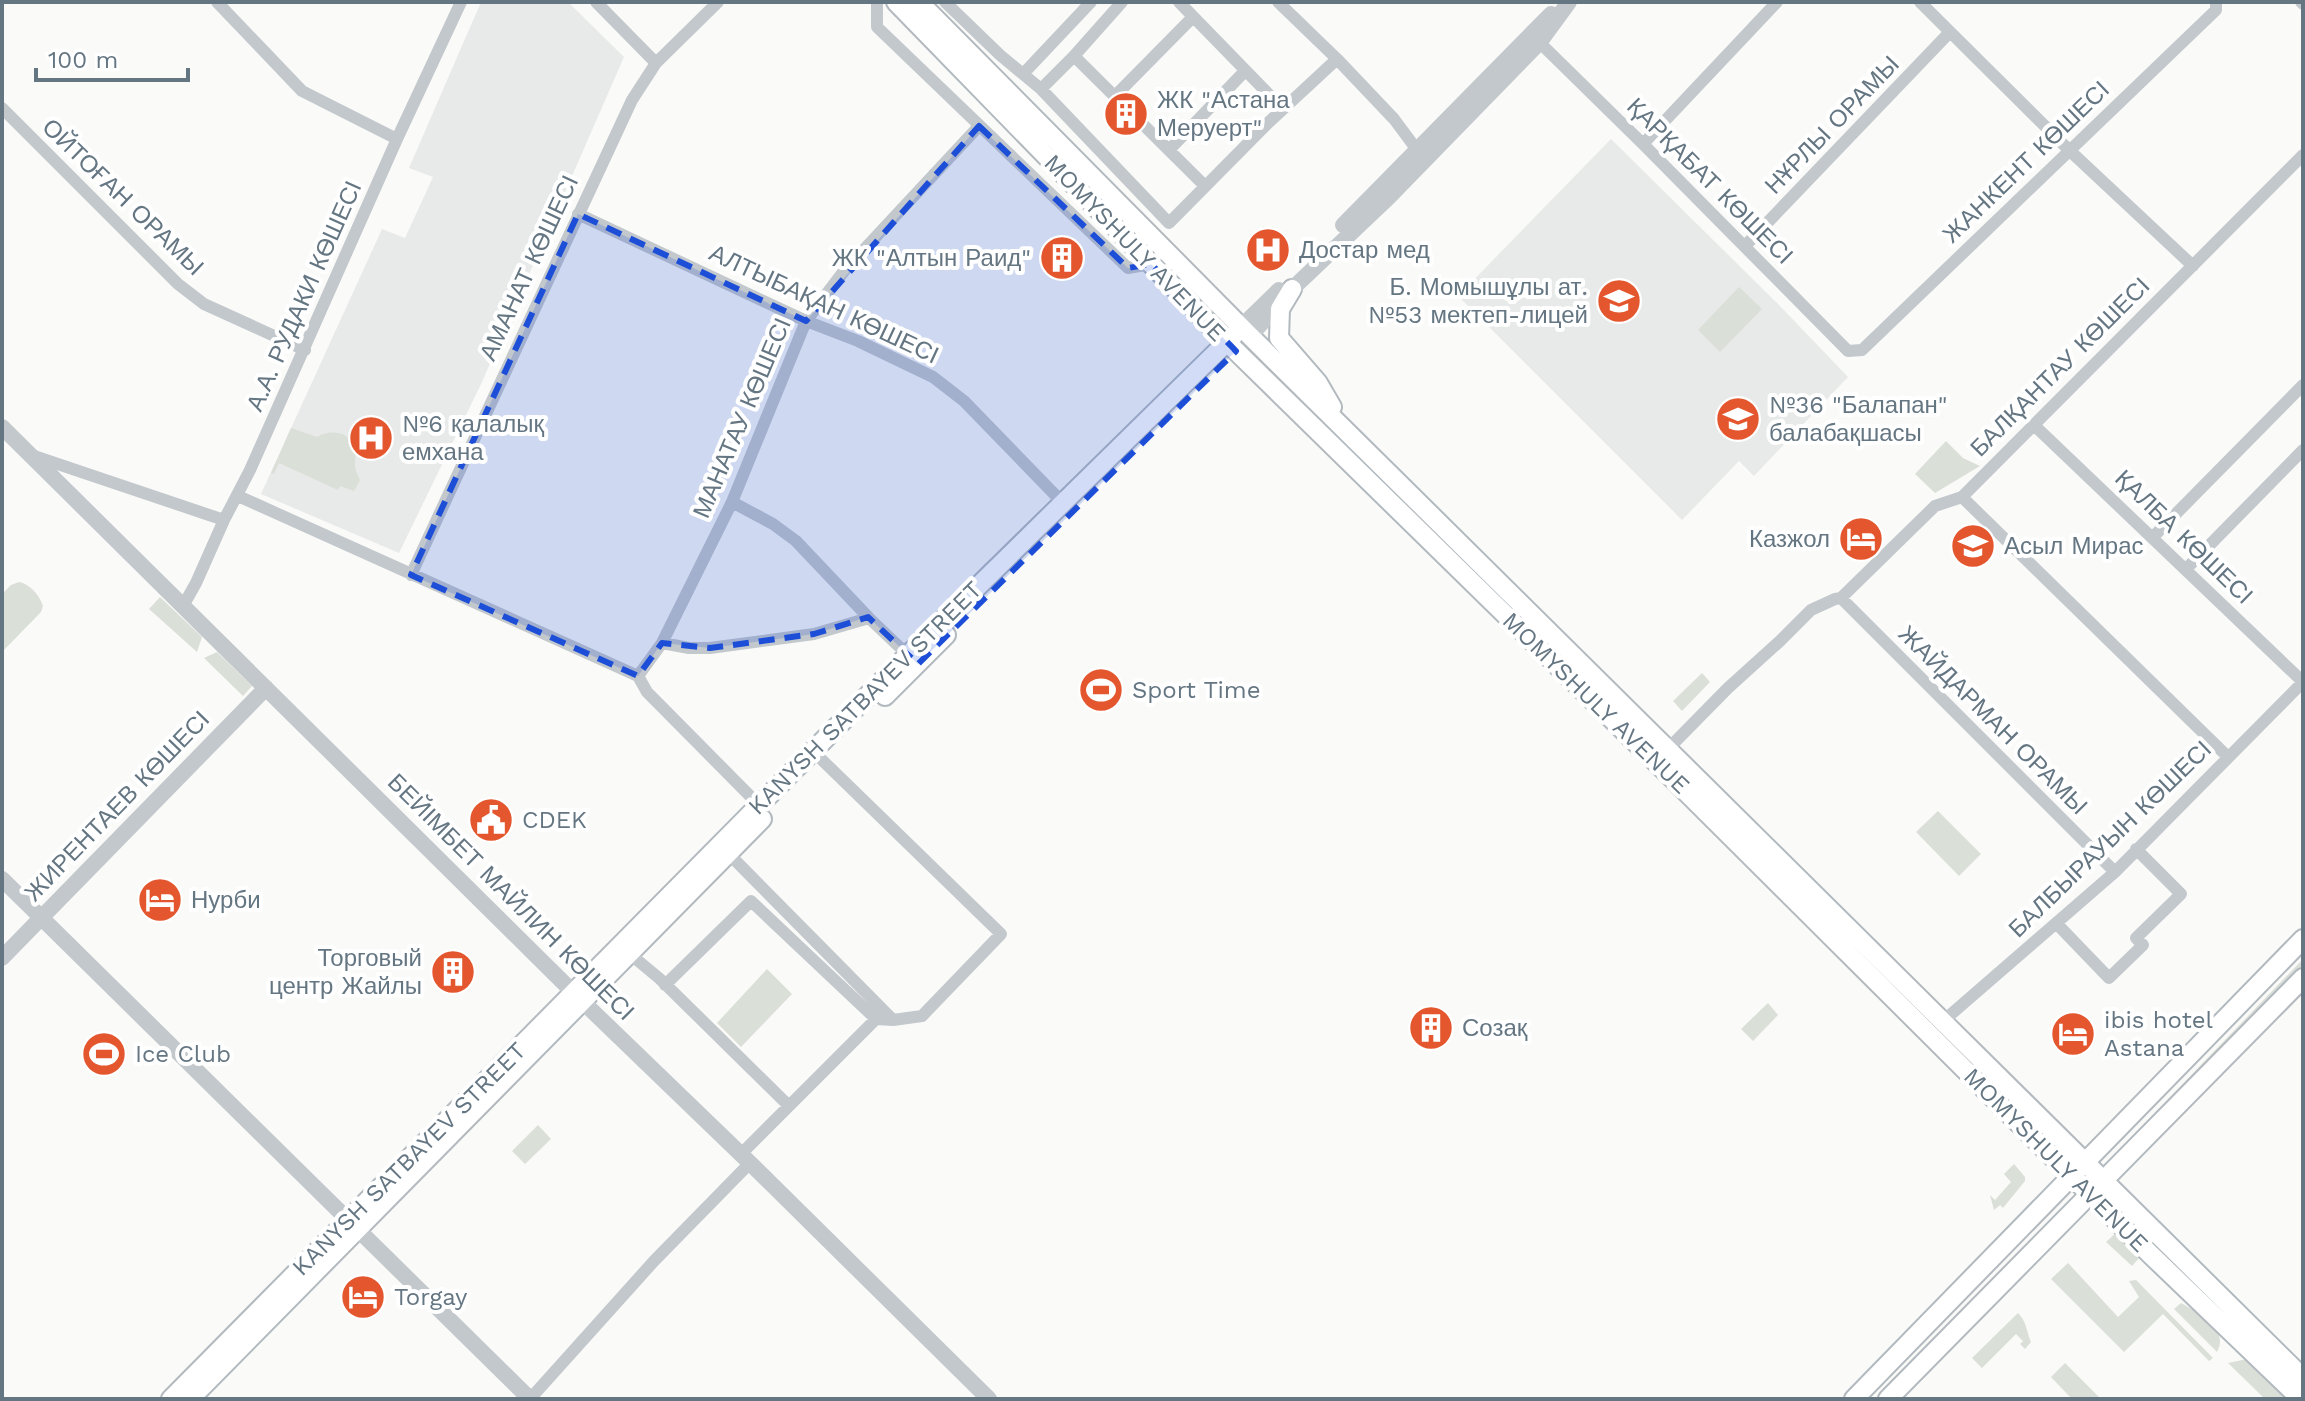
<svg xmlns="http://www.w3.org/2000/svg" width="2305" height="1401" viewBox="0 0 2305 1401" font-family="'Work Sans',sans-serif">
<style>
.built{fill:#e8e9e9}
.green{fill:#dadfd7}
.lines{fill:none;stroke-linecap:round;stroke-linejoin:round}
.secondary-casing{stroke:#b3babf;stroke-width:22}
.minor{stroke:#c3c8cc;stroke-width:12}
.tertiary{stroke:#c3c8cc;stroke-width:16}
.secondary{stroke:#fff;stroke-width:18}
.marked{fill:#1d4ed8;fill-opacity:0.2;stroke:#1d4ed8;stroke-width:6;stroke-dasharray:16 10;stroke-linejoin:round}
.labels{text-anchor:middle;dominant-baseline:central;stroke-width:8;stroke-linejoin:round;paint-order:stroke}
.poi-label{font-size:24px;fill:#657683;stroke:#fff;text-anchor:start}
.street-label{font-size:24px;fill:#657683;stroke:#fff}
</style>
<rect width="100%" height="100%" fill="#fafaf8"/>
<path class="built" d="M481 2H568L624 57 482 382 399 553 261 494 382 229 405 238 433 177 409 168Z
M1611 139 1780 306 1848 377 1754 476 1739 461 1682 520 1458 296Z"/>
<path class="green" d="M1739 287 1762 309 1720 352 1698 330Z
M291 428 317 437C331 429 349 431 355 448 357 455 354 461 355 467 356 472 358 476 360 480L354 491 340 486 338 490 279 463 274 474 271 473Z
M1946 441 1963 458 1980 466 1935 493 1915 474Z
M19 582C30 584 40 596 43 606L41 612 2 652V594L11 585Z
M160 597 202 637 197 652 149 609Z
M217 652 252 686 243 696 204 658Z
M1702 673 1710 682 1682 711 1673 701Z
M1938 811 1981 854 1959 876 1916 832Z
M2303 959V970L2123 1157 2117 1152Z
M767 969 792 994 741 1047 717 1023Z
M1768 1003 1778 1015 1753 1041 1741 1029Z
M538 1125 551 1139 525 1164 512 1151Z
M2014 1164 2025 1177V1181L2003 1208 2000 1205 1994 1210 1990 1195 1995 1200 2011 1182 2004 1174Z
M2118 1231 2136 1250 2139 1258 2132 1266 2106 1242Z
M2068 1263 2118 1317 2139 1297 2129 1281 2136 1280 2213 1358 2209 1361 2163 1314 2124 1352 2051 1279Z
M2181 1303C2198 1313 2230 1329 2217 1352L2174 1309Z
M2018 1313C2027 1322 2026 1331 2031 1342L2025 1349 2020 1344 2023 1341 2016 1334 1982 1368 1972 1358Z
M2247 1359 2287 1399H2265L2228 1363Z
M2065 1363 2101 1399H2072L2051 1377Z"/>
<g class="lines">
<g class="secondary-casing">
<path id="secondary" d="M896 2 1236 351 1669 775 2150 1254 2301 1399
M919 2 1250 336 2303 1378
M1292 289 1280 309 1279 338 1318 383 1332 407
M885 696 946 635
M171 1399 908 655 1234 335
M190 1399 762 819
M1854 1399 2303 939
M1888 1399 2303 978"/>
</g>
<path class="minor" d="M217 2 302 91 397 139
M596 2 656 63
M877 2V27L1128 268 1151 264
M945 2 1000 55 1041 89 1169 223 1269 122 1337 59
M1179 2 1283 109
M1278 2 1337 59 1394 119 1420 154
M1920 2 2069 150 2193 266
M2301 2 2303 4
M1534 37 1643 144 1848 351 1862 350 2216 10V2
M1074 56 1205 186
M1023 74 1091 2
M1041 89 1074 56 1122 2
M1115 96 1192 18
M2 108 178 284 204 304 305 350
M1643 144 1777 2
M1169 150 1245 71
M578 214 806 321 858 341 933 377 964 401 1062 502
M1745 246 1949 33
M2034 425 2303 682
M34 456 224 520
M238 496 638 676 647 692 759 805
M1962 497 2228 757
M732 502 773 524 796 541 869 618
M2153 537 2303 385
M2186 569 2303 450
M411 575 632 100 656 63 718 2
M1841 598 2115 872
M183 606 196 583 224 520 250 470 397 139 461 2
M662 643 689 648H710L814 634 869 618 911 658
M638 676 662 643 732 502 806 321 844 271 979 126
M1664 753 1728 688 1780 641 1811 610 1835 599 1841 598 1935 506 1962 497 2303 155
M724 849 893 1020
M2056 923 2109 978 2143 945 2136 938 2181 894 2136 849
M630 954 660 979 789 1106
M665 985 751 901 876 1019
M1942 1022 2115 872 2303 682
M740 1155 876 1019 893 1020 922 1016 1001 934 820 758
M530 1399 654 1261 750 1163"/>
<path class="tertiary" d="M1343 225 1551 14
M1241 327 1279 290
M1250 336 1292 289 1389 197 1539 43 1569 2
M2 427 583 1002 750 1163 989 1399
M2 879 530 1399
M2 958 266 688"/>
<use href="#secondary" class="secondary"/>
</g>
<path class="marked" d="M979 126 1128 268 1151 264 1236 351 918 664 868 617 814 634 710 648 662 643 638 676 411 575 578 214 806 321Z"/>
<defs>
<g id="building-disc" transform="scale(2.3)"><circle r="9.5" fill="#e4572e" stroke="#fff"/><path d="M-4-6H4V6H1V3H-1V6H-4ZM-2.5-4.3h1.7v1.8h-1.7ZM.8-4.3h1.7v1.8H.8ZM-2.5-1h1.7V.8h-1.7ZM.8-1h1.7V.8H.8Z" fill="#fff"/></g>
<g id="hospital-disc" transform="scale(2.3)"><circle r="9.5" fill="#e4572e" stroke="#fff"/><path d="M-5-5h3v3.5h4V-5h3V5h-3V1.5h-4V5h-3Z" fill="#fff"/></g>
<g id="school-disc" transform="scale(2.3)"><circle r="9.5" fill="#e4572e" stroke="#fff"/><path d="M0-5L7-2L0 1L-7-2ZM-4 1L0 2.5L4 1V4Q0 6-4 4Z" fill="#fff"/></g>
<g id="hotel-disc" transform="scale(2.3)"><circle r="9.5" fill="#e4572e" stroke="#fff"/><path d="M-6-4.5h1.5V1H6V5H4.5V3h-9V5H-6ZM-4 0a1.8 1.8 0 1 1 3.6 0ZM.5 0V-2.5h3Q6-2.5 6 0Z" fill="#fff"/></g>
<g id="stadium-disc" transform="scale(2.3)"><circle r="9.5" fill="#e4572e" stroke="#fff"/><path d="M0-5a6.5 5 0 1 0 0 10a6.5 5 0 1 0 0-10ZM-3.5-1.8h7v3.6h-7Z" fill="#fff"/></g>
<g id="civic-disc" transform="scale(2.3)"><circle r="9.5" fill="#e4572e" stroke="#fff"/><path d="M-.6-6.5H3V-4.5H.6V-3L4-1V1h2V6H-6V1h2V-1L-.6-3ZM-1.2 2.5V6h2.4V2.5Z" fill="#fff"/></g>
</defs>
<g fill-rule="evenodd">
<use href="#building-disc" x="1126" y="114"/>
<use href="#hospital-disc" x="1268" y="250"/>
<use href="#building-disc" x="1062" y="258"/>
<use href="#school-disc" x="1619" y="301"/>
<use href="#school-disc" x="1738" y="419"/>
<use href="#hospital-disc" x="371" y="438"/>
<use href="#hotel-disc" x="1861" y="539"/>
<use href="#school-disc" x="1973" y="546"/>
<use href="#stadium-disc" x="1101" y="690"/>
<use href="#civic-disc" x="491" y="820"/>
<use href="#hotel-disc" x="160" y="900"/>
<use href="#building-disc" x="453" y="972"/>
<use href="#building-disc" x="1431" y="1028"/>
<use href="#hotel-disc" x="2073" y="1034"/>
<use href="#stadium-disc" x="104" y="1054"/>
<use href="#hotel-disc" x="363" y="1297"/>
</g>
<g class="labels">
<g class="poi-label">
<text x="1157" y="100">ЖК "Астана<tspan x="1157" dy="28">Меруерт"</tspan></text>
<text x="1299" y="250">Достар мед</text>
<text x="1031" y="258" text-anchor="end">ЖК "Алтын Раид"</text>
<text x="1588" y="287" text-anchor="end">Б. Момышұлы ат.<tspan x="1588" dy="28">№53 мектеп-лицей</tspan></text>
<text x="1769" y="405">№36 "Балапан"<tspan x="1769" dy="28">балабақшасы</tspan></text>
<text x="402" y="424">№6 қалалық<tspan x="402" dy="28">емхана</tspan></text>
<text x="1830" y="539" text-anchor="end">Казжол</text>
<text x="2004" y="546">Асыл Мирас</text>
<text x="1132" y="690">Sport Time</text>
<text x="522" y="820">CDEK</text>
<text x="191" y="900">Нурби</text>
<text x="422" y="958" text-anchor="end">Торговый<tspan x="422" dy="28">центр Жайлы</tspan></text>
<text x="2104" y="1020">ibis hotel<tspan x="2104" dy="28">Astana</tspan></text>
<text x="1462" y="1028">Созақ</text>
<text x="135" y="1054">Ice Club</text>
<text x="394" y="1297">Torgay</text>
</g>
<g class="street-label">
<text transform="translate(1832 125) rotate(-46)">НҰРЛЫ ОРАМЫ</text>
<text transform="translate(2026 162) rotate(-44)">ЖАНКЕНТ КӨШЕСІ</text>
<text transform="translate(1710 181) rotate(45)">ҚАРҚАБАТ КӨШЕСІ</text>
<text transform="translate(123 197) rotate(44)">ОЙТОҒАН ОРАМЫ</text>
<text transform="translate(1135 248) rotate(46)">MOMYSHULY AVENUE</text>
<text transform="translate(529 268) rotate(-65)">АМАНАТ КӨШЕСІ</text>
<text transform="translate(304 296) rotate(-66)">А.А. РУДАКИ КӨШЕСІ</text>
<text transform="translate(824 304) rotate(25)">АЛТЫБАҚАН КӨШЕСІ</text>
<text transform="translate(2060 367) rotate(-45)">БАЛҚАНТАУ КӨШЕСІ</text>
<text transform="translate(742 418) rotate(-67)">МАНАТАУ КӨШЕСІ</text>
<text transform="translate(2184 537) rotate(44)">ҚАЛБА КӨШЕСІ</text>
<text transform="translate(865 698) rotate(-45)">KANYSH SATBAYEV STREET</text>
<text transform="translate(1596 703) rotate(44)">MOMYSHULY AVENUE</text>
<text transform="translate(1993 720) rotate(45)">ЖАЙДАРМАН ОРАМЫ</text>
<text transform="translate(117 806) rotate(-46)">ЖИРЕНТАЕВ КӨШЕСІ</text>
<text transform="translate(2110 839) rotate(-44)">БАЛБЫРАУЫН КӨШЕСІ</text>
<text transform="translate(511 897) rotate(45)">БЕЙІМБЕТ МАЙЛИН КӨШЕСІ</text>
<text transform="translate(409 1159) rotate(-45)">KANYSH SATBAYEV STREET</text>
<text transform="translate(2056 1160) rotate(45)">MOMYSHULY AVENUE</text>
</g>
</g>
<rect width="2305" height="1401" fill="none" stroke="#657683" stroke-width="8"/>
<path d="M36 68v12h152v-12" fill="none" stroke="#657683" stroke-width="4"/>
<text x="48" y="68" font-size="24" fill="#657683" stroke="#ffffff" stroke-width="6" paint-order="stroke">100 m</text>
</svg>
